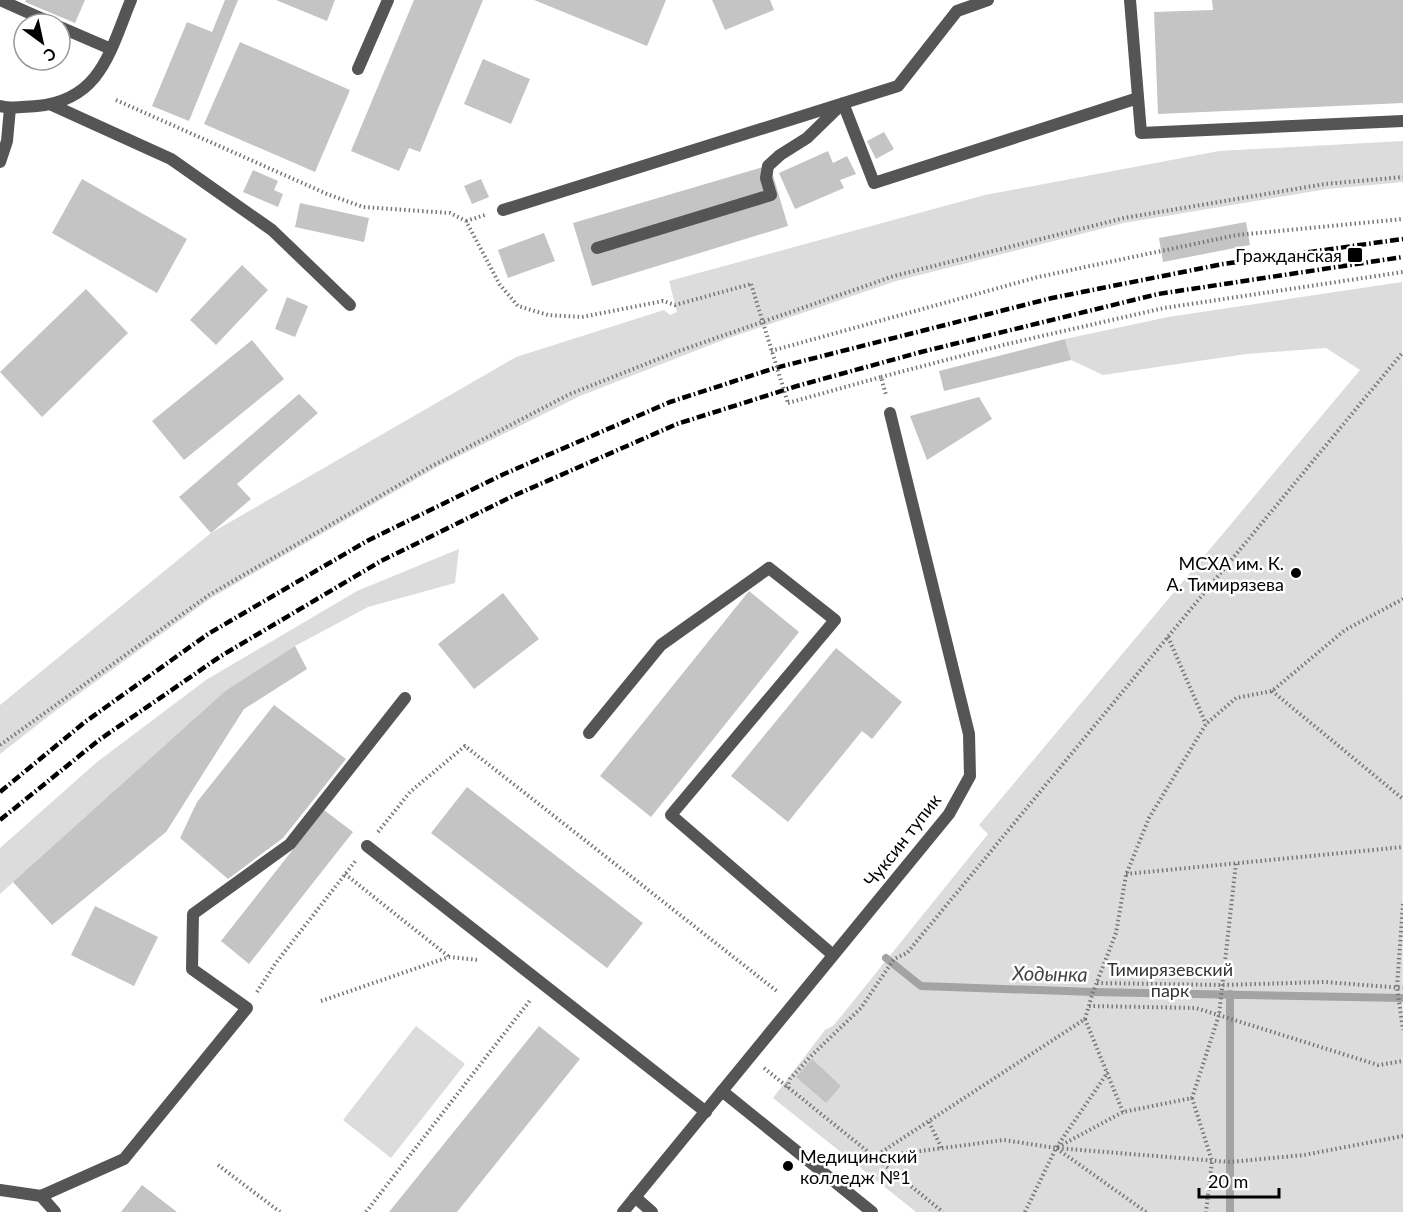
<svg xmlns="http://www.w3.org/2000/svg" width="1403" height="1212" viewBox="0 0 1403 1212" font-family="Lato,sans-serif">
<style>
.green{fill:#dcdcdc}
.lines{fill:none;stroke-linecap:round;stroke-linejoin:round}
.stream{stroke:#a3a3a3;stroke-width:8}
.building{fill:#c4c4c4}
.path{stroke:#777;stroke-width:4;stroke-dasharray:1.5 3;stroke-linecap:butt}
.service{stroke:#555;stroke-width:12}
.minor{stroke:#555;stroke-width:12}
.rail{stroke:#000;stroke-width:4.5;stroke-dasharray:9 3 1.5 3;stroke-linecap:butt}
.path-bridge{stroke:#777;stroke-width:4;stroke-dasharray:1.5 3;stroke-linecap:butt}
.poi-dot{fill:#000;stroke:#fff;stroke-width:2}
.labels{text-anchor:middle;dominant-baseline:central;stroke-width:5;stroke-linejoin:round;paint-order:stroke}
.poi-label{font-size:18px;fill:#000;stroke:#fff;text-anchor:end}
.street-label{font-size:18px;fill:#000;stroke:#fff}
.park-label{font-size:18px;fill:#333;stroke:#fff}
.water-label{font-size:20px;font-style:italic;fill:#444;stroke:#fff}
</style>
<rect width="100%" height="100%" fill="#fff"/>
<path class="green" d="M1403 141V182L1327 189 1124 223 896 281 723 340 580 396 439 466 211 598 54 712 0 754V705L211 533 516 357 664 310 670 315 677 312 669 281 985 195 1219 151Z
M1402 282 1403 1212H916L773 1098 825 1030 834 1025 988 834 979 825 1360 370 1326 348 1246 354 1103 375 1071 360 1065 339 1168 317Z
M459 549 455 583 368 607 295 646 225 691 0 894V848L97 762 206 680 357 591Z
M416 1026 465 1064 391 1158 343 1120Z"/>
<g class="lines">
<path class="stream" d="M886 958 921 986 1093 992 1403 998
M1230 1212V994"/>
</g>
<path class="building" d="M26 0H85L75 23 25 2Z
M225 0H238L189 121 152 106 187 22 212 32Z
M276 0H335L327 21Z
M414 0H483L420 152 409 148 399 171 351 151Z
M534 0H666L647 46Z
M712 0H770L774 10 725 30Z
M1212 0H1403V103L1158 114 1154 12 1213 10Z
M240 42 350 90 315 172 204 124Z
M483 59 530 79 511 124 464 104Z
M884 132 894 149 876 159 867 141Z
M828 151 833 163 847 156 856 174 840 180 844 188 795 209 779 173Z
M770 165 788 226 592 286 573 223Z
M253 170 278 181 274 190 283 194 278 207 243 192Z
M82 179 187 239 157 293 52 233Z
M481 179 489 197 472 204 464 186Z
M300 203 369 218 364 242 295 227Z
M1246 222 1250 245 1163 262 1159 238Z
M544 233 555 261 508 278 498 250Z
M242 265 268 290 216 345 190 320Z
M86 289 128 333 42 417 0 372Z
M287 297 308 306 295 337 275 329Z
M1065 339 1071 360 944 391 939 371Z
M252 340 284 379 184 460 152 421Z
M299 394 318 413 237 484 251 499 211 533 179 497Z
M979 397 992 419 927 460 910 416Z
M749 591 799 632 651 817 600 776Z
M503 593 539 639 474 689 438 644Z
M295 646 307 669 244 709 166 832 52 925 13 882 225 691Z
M836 648 902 702 872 739 862 731 788 822 731 776Z
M274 705 346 759 283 838 228 879 180 838 197 802Z
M467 787 643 923 607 968 431 833Z
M324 810 353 832 249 964 221 941Z
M95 906 158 937 134 986 71 955Z
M539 1026 580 1059 457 1212H389Z
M812 1059 841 1086 826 1103 796 1077Z
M142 1185 177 1212H121Z"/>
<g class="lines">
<path class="path" d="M116 100 327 194 363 207 450 213 466 221 500 285 518 306 548 315 582 317 663 301 675 305 751 284
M466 221 485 215
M771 351 1038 277 1237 235 1403 219
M881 377 1007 344 1164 308 1403 272
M788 403 881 377 886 395
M1168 637 1206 724
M1272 691 1403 799
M0 745 209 595 430 467 570 394 676 352 894 276 1124 218 1325 184 1403 177
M378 832 410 792 465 746 778 992
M345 874 448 956
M1126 874 1403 847
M1403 904 1397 987 1403 1030
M1097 983 1223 985 1325 982 1403 988
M257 992 275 964 357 859
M321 1001 449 957 479 960
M1089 1006 1196 1008 1378 1065 1403 1061
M1085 1019 1123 1112
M764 1068 943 1212
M787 1088 790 1079 810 1057 861 1008 894 959 907 953 1403 352
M1192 1098 1212 1161 1206 1212
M929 1122 942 1149
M874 1157 1085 1019 1093 992 1116 933 1126 875 1149 818 1206 724 1236 698 1272 691 1345 630 1403 599
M875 1157 1004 1140 1056 1148 1230 1162 1304 1155 1403 1136
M218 1165 280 1212
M366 1212 531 999
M1025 1212 1056 1148 1108 1072
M1146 1212 1056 1148 1123 1112 1192 1098 1219 1015 1236 863"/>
<path class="service" d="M0 0 54 24
M1130 0 1141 133 1403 121
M60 27 111 49
M358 69 388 0
M52 105 171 159 272 230 350 305
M0 162 7 141 10 108
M503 210 898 86 957 11 988 0
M597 248 771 195 766 178 768 166 780 155 807 138 843 103 874 183 1138 98
M589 733 661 645 769 568 835 620 671 815 833 955
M367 846 706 1112
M722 1091 872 1212
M0 1190 41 1196 124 1159 247 1008 192 969 193 914 290 844 405 698
M41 1196 55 1212
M635 1197 652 1212"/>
<path class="minor" d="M0 106C12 109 24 107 37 106 101 100 110 51 131 0
M623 1212 949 814 970 776 969 734 890 413"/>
<path class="rail" d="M0 792 85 722 208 634 367 541 504 474 670 402 775 368 1052 298 1223 264 1403 239
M0 820 99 740 221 656 381 561 513 496 677 424 797 386 921 352 1158 294 1403 257"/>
<path class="path-bridge" d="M751 284 788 403"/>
</g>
<g class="poi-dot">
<rect x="1347" y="247" width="16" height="16" rx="3"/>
<circle cx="1296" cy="573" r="6"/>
<circle cx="788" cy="1166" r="6"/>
</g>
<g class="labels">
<g class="poi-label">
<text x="1342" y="255">Гражданская</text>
<text x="1284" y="563">МСХА им. К.<tspan x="1284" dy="21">А. Тимирязева</tspan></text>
<text x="800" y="1156" text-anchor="start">Медицинский<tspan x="800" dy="21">колледж №1</tspan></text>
</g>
<g class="street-label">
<text transform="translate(902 840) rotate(-52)">Чуксин тупик</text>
</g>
<g class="park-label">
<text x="1170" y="969">Тимирязевский<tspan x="1170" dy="21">парк</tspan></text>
</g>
<g class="water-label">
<text transform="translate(1050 973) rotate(1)">Ходынка</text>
</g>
</g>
<g transform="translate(42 42) rotate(147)"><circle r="28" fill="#ffffff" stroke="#999999" stroke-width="1.5"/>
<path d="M0-4.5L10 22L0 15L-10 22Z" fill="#000000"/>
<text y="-9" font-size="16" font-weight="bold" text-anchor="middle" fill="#000000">С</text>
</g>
<path d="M1199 1188v9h80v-9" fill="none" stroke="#000000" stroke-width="3"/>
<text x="1208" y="1188" font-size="18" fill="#000000" stroke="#ffffff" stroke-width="4.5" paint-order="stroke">20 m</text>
</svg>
